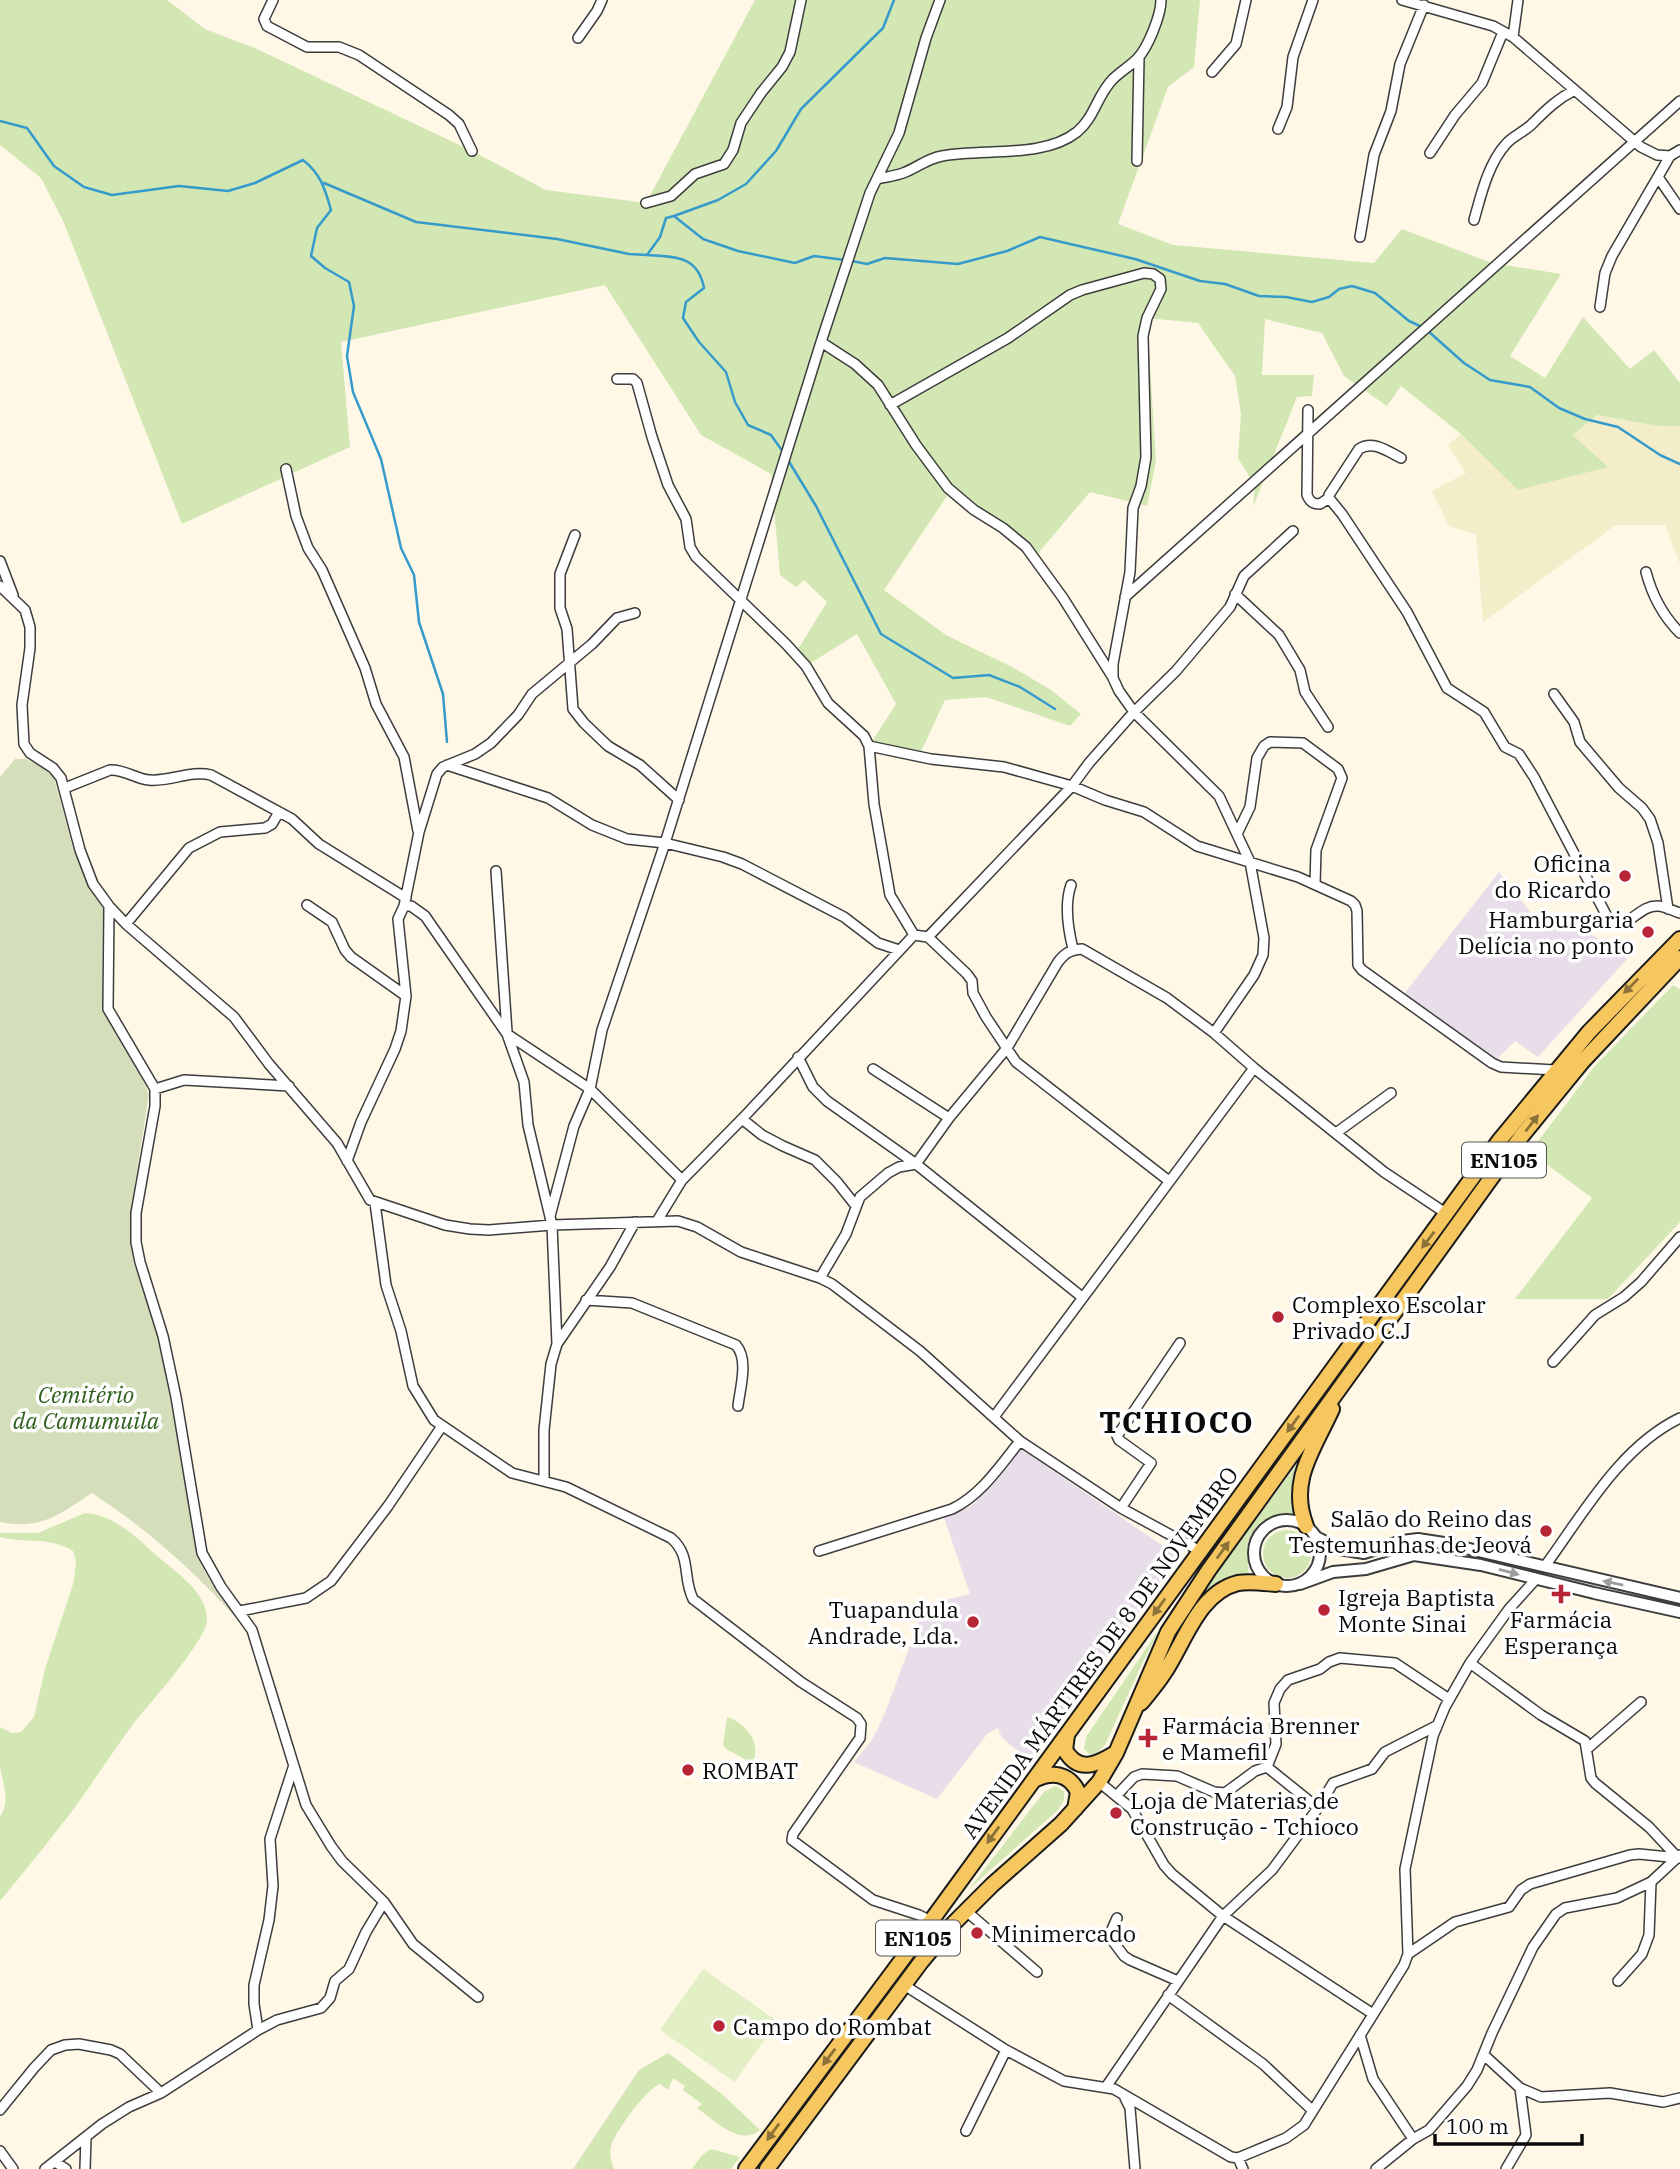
<svg xmlns="http://www.w3.org/2000/svg" width="1680" height="2169" viewBox="0 0 1680 2169" font-family="'IBM Plex Serif',serif">
<style>
.industrial{fill:#e7dee9}
.farmland{fill:#f3edc9}
.green{fill:#d2e7b3}
.cemetery{fill:#d5debb}
.pitch{fill:#e3efc5}
.lines{fill:none;stroke-linecap:round;stroke-linejoin:round}
.stream{stroke:#369acb;stroke-width:2.5}
.minor-casing{stroke:#3d3d3d;stroke-width:12}
.tertiary-casing{stroke:#3d3d3d;stroke-width:14}
.primary-casing{stroke:#1b1b1b;stroke-width:18}
.minor{stroke:#fff;stroke-width:9}
.tertiary{stroke:#fff;stroke-width:10}
.primary{stroke:#f7c75f;stroke-width:14}
.oneway{fill:#8c7239}
.oneway2{fill:#9d9d9d}
.poi-dot{fill:#b72537;stroke:#fff;stroke-width:2.5}
.labels{text-anchor:middle;dominant-baseline:central;stroke-width:7;stroke-linejoin:round;paint-order:stroke}
.shield{fill:#fff;stroke:#545454;stroke-width:2}
.shield-label{font-size:21px;font-weight:bold;fill:#0a0a0a}
.poi-label{font-size:23px;fill:#0a0a0a;stroke:#fff;text-anchor:start}
.park-label{font-size:23px;font-style:italic;fill:#2f5f1d;stroke:#fff}
.street-label{font-size:23px;fill:#0a0a0a;stroke:#fff}
.district-label{font-size:30px;font-weight:bold;letter-spacing:2px;fill:#0a0a0a;stroke:#fff}
</style>
<rect width="100%" height="100%" fill="#fff8e7"/>
<path class="industrial" d="M1499 872 1542 927 1558 911 1627 959 1538 1057 1515 1041 1497 1059 1404 994Z
M1020 1448 1179 1557 1031 1761 1002 1738 998 1728 987 1734 937 1799 854 1762 872 1740 885 1713 925 1605 970 1594 944 1518 972 1506Z"/>
<path class="farmland" d="M1597 415 1658 426H1680V564L1665 525H1616L1483 622 1476 534 1449 526 1432 491 1466 473 1448 445 1461 434 1518 490 1607 466 1573 435Z"/>
<path class="green" d="M0 0H167L205 29 257 49 472 151 546 190 646 203 755 0H1200L1194 67 1168 87 1118 224 1173 245 1374 263 1402 229 1492 263 1561 274 1510 356 1545 378 1583 317 1630 369 1654 350 1680 383V426H1658L1597 415 1573 435 1608 467 1518 490 1461 434 1401 386 1387 406 1344 376 1322 333 1265 319 1262 375H1314L1312 396 1297 397 1253 507 1255 486 1238 458 1241 414 1235 376 1198 323 1147 318 1156 461 1147 506 1090 492 1035 557 947 496 884 590 946 635 1014 668 1051 690 1081 714 1070 726 986 697 945 700 919 756 869 746 896 704 857 634 806 666 795 654 827 602 804 580 796 587 780 575 771 474 701 435 605 285 341 342 350 447 182 524 64 223 41 178 0 145Z
M1673 985 1680 989V1222L1608 1299H1515L1592 1198 1530 1152 1594 1067Z
M1300 1460 1291 1491 1295 1514C1272 1518 1248 1522 1247 1552 1247 1560 1250 1567 1248 1574 1218 1582 1210 1590 1191 1614L1217 1573Z
M85 1513C113 1514 136 1537 156 1555 175 1572 207 1591 207 1620 207 1640 149 1704 134 1723 113 1751 94 1781 73 1810 49 1841 25 1871 0 1901V1817C11 1800 3 1785 0 1767 0 1754 0 1740 0 1727L12 1733 21 1732 34 1717 45 1669 74 1581 76 1561 73 1551C50 1536 24 1544 0 1537V1533H38Z
M1263 1554a24 24 0 1 1 48 0a24 24 0 1 1-48 0Z
M1158 1631H1159L1142 1664 1105 1745 1097 1753 1090 1755 1084 1749 1086 1737Z
M727 1717C746 1723 763 1744 752 1763L726 1749 723 1745Z
M1055 1786 1064 1791V1800L1058 1810 969 1889 1044 1792Z
M668 2053 723 2095 760 2130C740 2147 714 2120 697 2108L702 2104 683 2090 685 2086 673 2078 668 2090 660 2084C648 2087 614 2133 611 2146 609 2154 611 2161 614 2169H573L639 2070Z
M711 2149 740 2157 731 2169H692L702 2155Z"/>
<path class="cemetery" d="M15 759H26L44 768 54 778 73 848 85 880 103 906 102 998 105 1015 138 1070 149 1094 130 1215V1240L134 1264 158 1336 189 1491 197 1556 208 1578 237 1619C194 1571 146 1528 92 1493 58 1515 42 1530 0 1522V777Z"/>
<path class="pitch" d="M703 1969 777 2021 735 2082 660 2030Z"/>
<g class="lines">
<path class="stream" d="M0 121 27 128 54 166 84 187 112 195 179 186 228 191 255 183 303 160C321 174 325 189 331 210L317 228 311 256 325 268 349 282 354 306 347 356 353 392 381 459 401 548 414 575 419 622 443 694 447 742
M324 183 416 222 557 239 629 254 647 255 660 237 666 218 674 216 703 239 738 251 795 263 814 256 845 260
M674 216 718 200 746 184 776 151 801 109 883 28 894 0
M647 255C674 257 698 255 704 288L686 302 683 318 699 342 726 372 735 402 748 425 771 435 783 452
M852 261 867 264 885 258 958 264 1007 251 1040 237 1135 259 1200 281 1225 284 1259 296 1286 297 1312 302 1329 297 1339 289 1352 286 1375 293 1409 321 1422 327
M1428 331 1464 363 1490 380 1530 387 1559 408 1585 419 1618 427 1660 455 1680 464
M788 460 816 506 881 634 953 678 989 675 1020 687 1055 709"/>
<g class="minor-casing">
<path id="minor" d="M273 0 264 19 267 26 307 47H339L359 55 449 115 459 124 472 151
M1402 0 1493 26 1513 37 1641 147 1657 155 1670 156
M1513 37 1518 0
M578 38 597 11 602 0
M1212 72 1236 44 1246 0
M1278 129 1287 107 1293 57 1313 0
M1430 153 1455 115 1482 83 1503 32
M1137 161 1139 58
M1658 177 1680 209
M877 179C885 177 895 176 903 173 917 168 926 159 942 156 983 148 1043 159 1077 132 1095 117 1097 95 1113 79 1120 72 1130 66 1137 59 1148 48 1161 15 1161 0
M646 203 671 196 695 174 724 164 733 150 741 123 761 93 782 67 790 52 801 0
M1474 220C1481 195 1488 164 1506 144 1513 136 1524 132 1532 124 1546 110 1557 99 1575 90
M1360 237 1374 155 1391 111 1400 64 1424 5
M1600 307 1605 273 1612 256 1670 156 1680 150
M821 342 855 364 878 385 916 445 948 488 974 510 1003 528 1026 547 1063 598 1112 676
M617 379H633L637 383 652 437 668 485 686 519 690 547 696 557 786 644 806 666 828 703 864 736 869 746 874 804 890 895 914 935 928 937 967 974 972 981 973 993 986 1017 1016 1062 1169 1181
M890 405 1008 338 1070 295 1082 290 1144 273 1153 274 1160 279 1161 289 1147 318 1143 336 1146 457 1141 486 1133 508 1130 572 1113 664V678L1119 691 1134 712 1219 796 1250 862 1264 938 1263 955 1254 975 1214 1033
M1308 410 1307 495C1310 502 1313 504 1320 504L1329 498V495L1359 449C1373 440 1387 451 1401 458
M286 469 296 516 308 548 322 570 365 668 376 704 404 757 418 831
M1329 498 1342 514 1407 612 1447 688 1484 712 1505 747 1519 754 1534 777 1611 924C1629 929 1639 905 1658 906 1665 906 1673 911 1680 913
M575 535 560 574V608L567 629 573 709 584 723 608 746 640 765 679 800
M0 561 13 595
M1646 572C1652 595 1663 616 1680 633
M0 586 25 610 30 627V648L22 705 24 744 30 753 53 768 61 778 80 850 93 884 109 906 126 924 234 1017 269 1064 337 1143 370 1200 445 1225 470 1229 489 1230 552 1225 678 1221 697 1227 741 1252 820 1278 832 1284 920 1351 1020 1441 1121 1508 1200 1551
M1235 594 1279 635 1300 670 1305 692 1328 727
M1125 597 1680 101
M1554 694 1574 722 1580 742 1619 788 1642 808 1650 819 1658 843 1668 909
M869 746 931 759 1004 767 1072 786 1105 800 1144 812 1197 846 1298 877 1351 901 1355 905 1357 911 1358 965 1362 970 1492 1063 1501 1067 1555 1070
M447 765 548 798 592 825 627 839 665 843 723 857 742 864 844 917 878 943 899 950
M65 788 110 770C124 769 136 779 149 780 170 782 190 770 211 775L292 819 319 844 406 898
M1237 834 1250 807 1257 758 1264 746 1270 742 1303 743 1338 769 1342 778 1316 850 1315 884
M496 871 507 1032
M1071 885C1064 905 1068 929 1073 949
M307 905 332 922 345 950 351 957 406 996
M109 906 108 1009 155 1089V1106L136 1213V1242L140 1262 163 1336 176 1397 202 1553 221 1587 252 1630 306 1805 331 1846 342 1861 384 1902 413 1944 478 1997
M404 906H411L425 916 507 1034 524 1082 528 1125 552 1225 557 1344
M126 924 189 848 220 832 265 828 272 824 279 812
M928 937 1072 786 1089 763 1134 712 1176 671 1230 607 1244 576 1293 531
M507 1034 590 1089 682 1180
M798 1057 813 1087 827 1101 916 1164 1082 1297
M873 1069 949 1118
M155 1089 184 1080 289 1086
M742 1119 762 1135 783 1146 815 1160 837 1182 856 1206
M1336 1133 1391 1093
M347 1161 361 1122 395 1049 401 1031 406 996 398 919 404 906 419 832 437 774 443 767 475 754 491 743 518 715 532 694 592 644 617 618 635 613
M375 1203 386 1285 401 1331 413 1386 434 1420 512 1473 566 1487 671 1538C692 1556 682 1577 693 1599L801 1682 857 1718 861 1724 860 1738 793 1834 792 1840 873 1900 919 1915 931 1921
M550 1216 574 1126 590 1089 602 1030 665 843 821 342 870 193 899 133 926 38 940 0
M657 1221 682 1180 742 1119 914 935
M820 1278 846 1234 860 1197 888 1173 899 1167 916 1164 949 1118 1007 1048 1058 962C1065 953 1070 950 1082 949L1167 998 1214 1033 1254 1068 1384 1172 1447 1214
M586 1300 632 1303 736 1345C749 1360 740 1388 738 1406
M1553 1362 1595 1315 1624 1297 1641 1282 1680 1237
M994 1417 1254 1068
M544 1480V1430L551 1364 557 1344 610 1267 635 1222
M1121 1508 1151 1463 1119 1440 1117 1436 1180 1343
M819 1551 952 1509C981 1495 1000 1466 1020 1441
M1545 1566C1583 1514 1620 1447 1680 1418
M240 1611 306 1598 331 1581 388 1506 442 1426
M1470 1663 1541 1715 1585 1741 1591 1778 1595 1783 1649 1827 1678 1858
M1587 1749 1641 1702
M1267 1767 1318 1808
M1099 1782 1132 1809 1164 1865 1172 1874 1223 1916 1373 2014
M1117 1795 1134 1777 1142 1774 1177 1776 1214 1792 1225 1793 1255 1771 1267 1767 1276 1744 1274 1703 1280 1689 1288 1680 1320 1669 1329 1662 1340 1658 1395 1663 1449 1699
M965 1910 1037 1972
M1117 1918 1109 1936 1124 1956 1130 1960 1178 1981
M1408 1954 1455 1922 1509 1907 1521 1890 1530 1884 1630 1855 1639 1854 1680 1858
M1618 1981 1642 1954 1649 1935 1651 1882
M904 1985 1006 2050 1064 2081 1114 2089 1231 2157 1238 2158 1286 2138 1304 2125 1404 1965 1408 1954 1405 1869 1433 1736 1445 1707 1470 1663 1509 1609 1536 1579
M1168 1995 1263 2064 1312 2110
M258 2030 254 2004V1985L269 1920 273 1886 270 1839 293 1768
M1360 2035 1373 2079 1413 2139
M1484 2055 1520 2088 1541 2097 1610 2093 1663 2102 1680 2098
M1106 2087 1223 1916 1272 1870 1318 1808 1333 1783 1372 1769 1385 1752 1436 1726
M1125 2098 1130 2108 1135 2169
M0 2110 34 2068 51 2050 65 2045 79 2044 111 2050 120 2054 161 2093
M966 2131 1006 2050
M0 2151 13 2169
M1238 2158 1243 2169
M55 2162 66 2169
M45 2169 102 2124 129 2107 161 2093 258 2030 277 2020 321 2008 330 1998 335 1981 349 1969 366 1932 384 1902
M85 2169 86 2137
M1376 2169 1413 2139 1429 2130 1467 2086 1477 2070 1492 2033 1533 1947 1556 1914 1565 1908 1617 1898 1651 1882 1680 1855
M1506 2169 1526 2135 1520 2088"/>
</g>
<g class="tertiary-casing">
<path id="tertiary" d="M1254 1553a33 33 0 1 1 66 0a33 33 0 1 1-66 0Z
M1316 1537 1339 1549 1364 1553 1402 1541 1418 1539 1444 1543 1680 1598
M1300 1584 1333 1572 1366 1569 1414 1555 1481 1565 1594 1593 1680 1612"/>
</g>
<g class="primary-casing">
<path id="primary" d="M1306 1526C1288 1481 1314 1449 1332 1409
M1141 1703C1149 1693 1157 1684 1164 1673 1185 1642 1198 1593 1238 1583 1250 1581 1264 1583 1276 1584
M1067 1735 1065 1750C1078 1773 1096 1765 1114 1754
M1034 1780C1052 1771 1069 1773 1078 1792L1075 1809
M746 2169 931 1921 1499 1141 1589 1032 1680 939
M767 2169 921 1962 952 1925 992 1885 1061 1824 1099 1782 1116 1753 1168 1632 1208 1571 1520 1138 1582 1062 1680 958"/>
</g>
<use href="#minor" class="minor"/>
<use href="#tertiary" class="tertiary"/>
<use href="#primary" class="primary"/>
</g>
<defs><path id="oneway-solid" d="M-6-.8H1V-3.2L6.5 0L1 3.2V.8H-6Z" transform="scale(1.75)"/></defs>
<g class="oneway">
<use href="#oneway-solid" transform="translate(1631 986) rotate(135)"/>
<use href="#oneway-solid" transform="translate(1532 1123) rotate(-52)"/>
<use href="#oneway-solid" transform="translate(1428 1240) rotate(127)"/>
<use href="#oneway-solid" transform="translate(1293 1424) rotate(126)"/>
<use href="#oneway-solid" transform="translate(1223 1550) rotate(-54)"/>
<use href="#oneway-solid" transform="translate(1159 1607) rotate(126)"/>
<use href="#oneway-solid" transform="translate(993 1835) rotate(126)"/>
<use href="#oneway-solid" transform="translate(829 2057) rotate(127)"/>
<use href="#oneway-solid" transform="translate(773 2132) rotate(126)"/>
</g>
<g class="oneway2">
<use href="#oneway-solid" transform="translate(1509 1572) rotate(15)"/>
<use href="#oneway-solid" transform="translate(1613 1583) rotate(-168)"/>
</g>
<g class="poi-dot">
<circle cx="1625" cy="876" r="7"/>
<circle cx="1648" cy="932" r="7"/>
<circle cx="1278" cy="1317" r="7"/>
<circle cx="1546" cy="1531" r="7"/>
<path d="M1557.5 1583.5h7v7h7v7h-7v7h-7v-7h-7v-7h7z"/>
<circle cx="1324" cy="1610" r="7"/>
<circle cx="973" cy="1622" r="7"/>
<path d="M1144.5 1727.5h7v7h7v7h-7v7h-7v-7h-7v-7h7z"/>
<circle cx="688" cy="1770" r="7"/>
<circle cx="1116" cy="1813" r="7"/>
<circle cx="977" cy="1933" r="7"/>
<circle cx="719" cy="2026" r="7"/>
</g>
<g class="labels">
<g class="shield">
<rect x="1462" y="1142.5" width="84" height="35" rx="5"/>
<rect x="876" y="1920.5" width="84" height="35" rx="5"/>
</g>
<g class="shield-label">
<text x="1504" y="1160">EN105</text>
<text x="918" y="1938">EN105</text>
</g>
<g class="poi-label">
<text x="1611" y="863" text-anchor="end">Oficina<tspan x="1611" dy="26">do Ricardo</tspan></text>
<text x="1634" y="919" text-anchor="end">Hamburgaria<tspan x="1634" dy="26">Delícia no ponto</tspan></text>
<text x="1292" y="1304">Complexo Escolar<tspan x="1292" dy="26">Privado C.J</tspan></text>
<text x="1532" y="1518" text-anchor="end">Salão do Reino das<tspan x="1532" dy="26">Testemunhas de Jeová</tspan></text>
<text x="1338" y="1597">Igreja Baptista<tspan x="1338" dy="26">Monte Sinai</tspan></text>
<text x="959" y="1609" text-anchor="end">Tuapandula<tspan x="959" dy="26">Andrade, Lda.</tspan></text>
<text x="1561" y="1619" text-anchor="middle">Farmácia<tspan x="1561" dy="26">Esperança</tspan></text>
<text x="1162" y="1725">Farmácia Brenner<tspan x="1162" dy="26">e Mamefil</tspan></text>
<text x="702" y="1770">ROMBAT</text>
<text x="1130" y="1800">Loja de Materias de<tspan x="1130" dy="26">Construção - Tchioco</tspan></text>
<text x="991" y="1933">Minimercado</text>
<text x="733" y="2026">Campo do Rombat</text>
</g>
<g class="park-label">
<text x="86" y="1394">Cemitério<tspan x="86" dy="26">da Camumuila</tspan></text>
</g>
<g class="street-label">
<text transform="translate(1099 1652) rotate(-54)">AVENIDA MÁRTIRES DE 8 DE NOVEMBRO</text>
</g>
<g class="district-label">
<text x="1177" y="1421">TCHIOCO</text>
</g>
</g>
<path d="M1435 2134v10h147v-10" fill="none" stroke="#0a0a0a" stroke-width="3.5"/>
<text x="1446" y="2134" font-size="21" fill="#0a0a0a" stroke="#ffffff" stroke-width="5" paint-order="stroke">100 m</text>
</svg>
